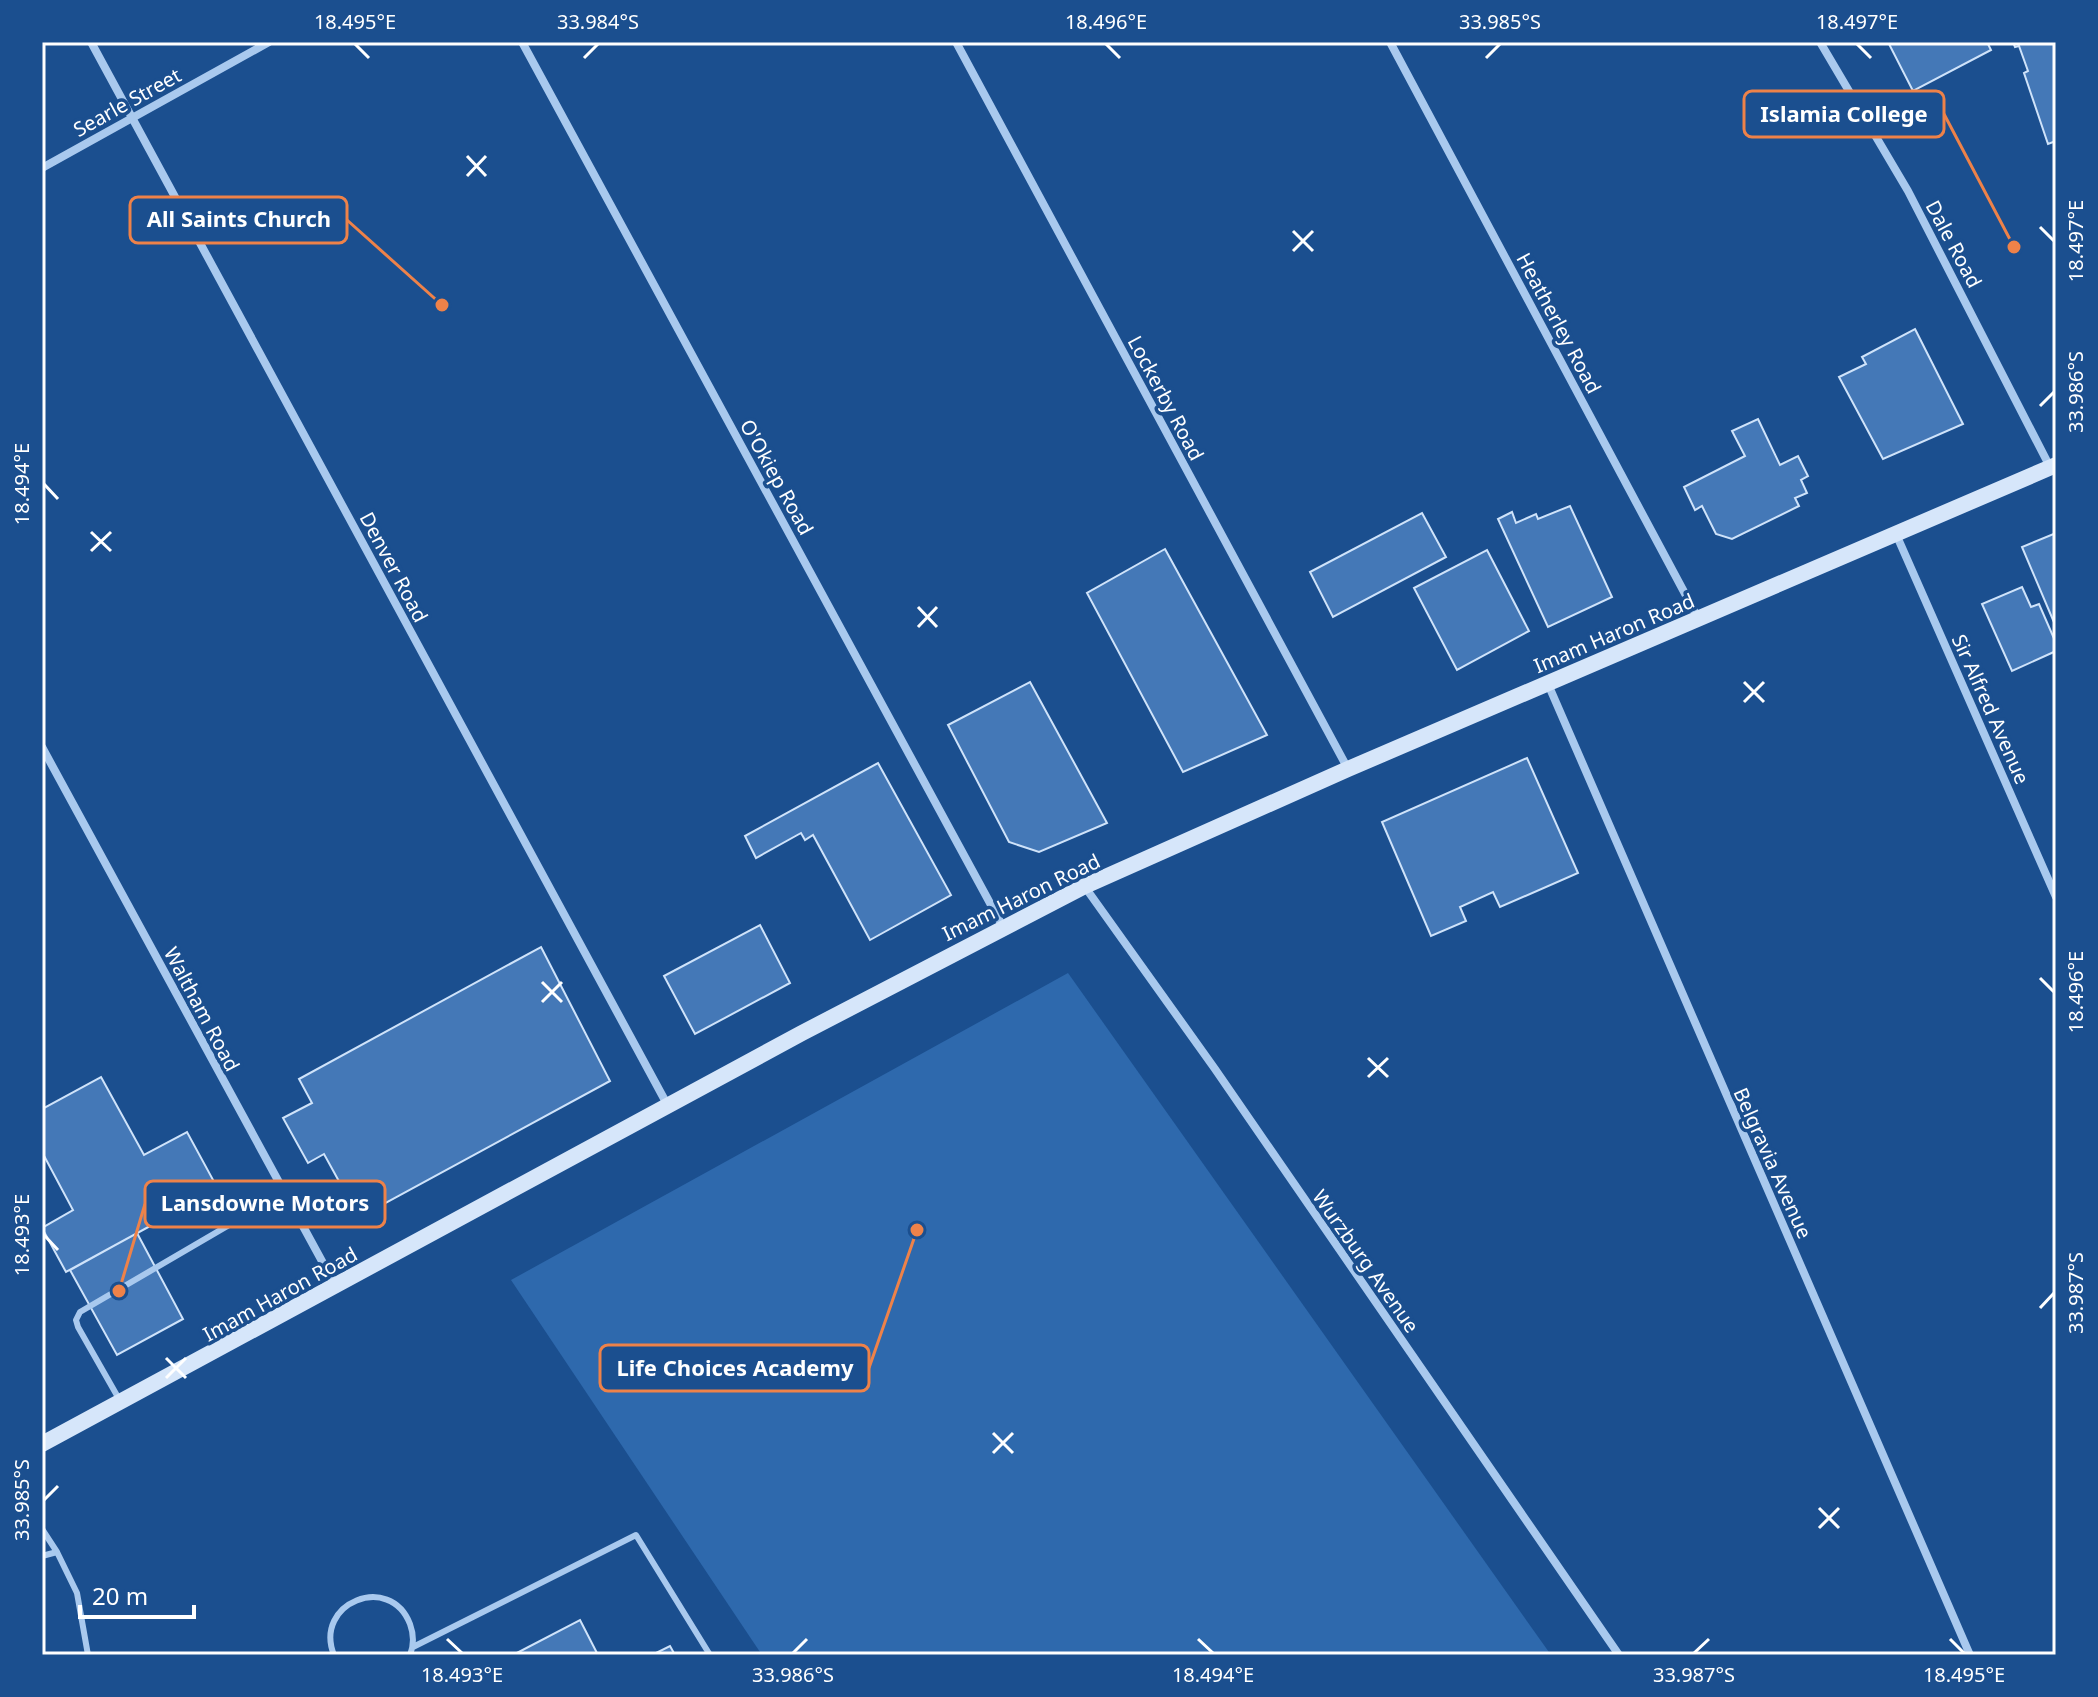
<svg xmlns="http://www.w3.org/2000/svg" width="2098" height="1697" viewBox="0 0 2098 1697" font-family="'Noto Sans',sans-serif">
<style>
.green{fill:#2e69ad}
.building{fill:#4478b7;stroke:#cfe3fa;stroke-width:2}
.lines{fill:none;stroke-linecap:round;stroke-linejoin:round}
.lane{stroke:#a9c9ee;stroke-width:6}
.street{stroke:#a9c9ee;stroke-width:8}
.secondary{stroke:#d6e6fa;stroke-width:16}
.ticks{fill:none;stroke:#fff;stroke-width:3}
.labels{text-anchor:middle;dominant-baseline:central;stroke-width:7;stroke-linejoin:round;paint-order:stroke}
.street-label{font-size:20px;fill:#fff;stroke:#1b4f8f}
.leader{fill:none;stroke:#ee8249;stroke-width:3}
.callout-dot{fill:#ee8249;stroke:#1b4f8f;stroke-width:3}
.callout{fill:#1b4f8f;stroke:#ee8249;stroke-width:3}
.callout-label{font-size:22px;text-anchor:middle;font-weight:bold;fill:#fff}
.neatline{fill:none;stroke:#fff;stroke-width:3}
.ticks-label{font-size:20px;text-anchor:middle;fill:#fff}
</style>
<rect width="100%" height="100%" fill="#1b4f8f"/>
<path class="green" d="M1068 973 1551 1655H762L511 1280Z"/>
<path class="building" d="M1888 42H1987L1991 50 1913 91Z
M2013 42H2056V141L2048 144 2024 73 2028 71 2019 46 2015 47Z
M1915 329 1963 424 1883 459 1839 377 1866 364 1862 357Z
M1758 419 1780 465 1798 456 1808 476 1801 480 1807 493 1795 498 1799 506 1732 539 1716 534 1702 506 1695 510 1684 487 1745 456 1732 431Z
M1570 506 1612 597 1548 627 1498 519 1512 512 1516 523 1536 514 1538 519Z
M1422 513 1446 557 1333 617 1310 572Z
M2056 533V627L2022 547Z
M1165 549 1267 735 1183 772 1087 593Z
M1487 550 1529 631 1457 670 1414 588Z
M2022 587 2031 607 2039 604 2056 643V651L2012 671 1982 604Z
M1030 682 1107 823 1039 852 1009 842 948 725Z
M1527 758 1578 873 1500 907 1493 892 1460 907 1466 921 1431 936 1382 822Z
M878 763 951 895 870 940 813 835 805 840 801 833 756 858 745 836Z
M760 925 790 983 695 1034 664 976Z
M541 947 610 1081 371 1211 363 1196 351 1203 324 1154 308 1163 283 1118 312 1103 299 1079Z
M101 1077 144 1155 187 1132 218 1189 66 1272 42 1228 73 1210 42 1152V1109Z
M137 1233 183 1319 117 1355 70 1270Z
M580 1620 598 1655H513Z
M670 1646 675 1655H652Z"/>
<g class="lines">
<path class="lane" d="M119 1399 78 1327 76 1320 80 1312 284 1193
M42 1529 57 1552 42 1556
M57 1552 77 1593 88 1655
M413 1647 636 1535 710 1655
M334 1655C313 1603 390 1572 410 1624 414 1635 414 1645 410 1655"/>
<path class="street" d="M91 42 668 1106
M522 42 1003 927
M956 42 1348 769
M1390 42 1698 618
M1820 42 1908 191 2050 467
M42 168 269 42
M1896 534 2056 897
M1548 684 1970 1655
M42 747 335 1285
M1085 887 1215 1069 1619 1655"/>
<path class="secondary" d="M42 1444 802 1033 1085 886 1348 769 2056 465"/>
</g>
<path class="ticks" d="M355 44 369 58M1106 44 1120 58M1857 44 1871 58M584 58 598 44M1486 58 1500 44M467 156 486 176M467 176 486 156M2040 227 2054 241M1293 231 1313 251M1293 251 1313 231M2040 406 2054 392M44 484 58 499M91 532 111 551M91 551 111 532M918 607 937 627M918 627 937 607M1744 682 1764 702M1744 702 1764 682M2040 978 2054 992M542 982 562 1002M542 1002 562 982M1368 1058 1388 1077M1368 1077 1388 1058M44 1235 58 1250M2040 1308 2054 1293M166 1358 186 1378M166 1378 186 1358M993 1433 1013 1453M993 1453 1013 1433M44 1500 58 1486M1819 1508 1839 1528M1819 1528 1839 1508M447 1639 462 1653M1198 1639 1213 1653M1950 1639 1964 1653M793 1653 807 1639M1694 1653 1709 1639"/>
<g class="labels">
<g class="street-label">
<text transform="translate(127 102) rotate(-29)">Searle Street</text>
<text transform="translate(1954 244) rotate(62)">Dale Road</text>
<text transform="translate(1559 323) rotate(62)">Heatherley Road</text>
<text transform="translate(1166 398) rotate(62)">Lockerby Road</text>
<text transform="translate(777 477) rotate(61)">O'Okiep Road</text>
<text transform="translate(394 567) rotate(62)">Denver Road</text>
<text transform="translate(1614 633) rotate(-23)">Imam Haron Road</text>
<text transform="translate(1991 709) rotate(66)">Sir Alfred Avenue</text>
<text transform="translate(1021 897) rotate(-26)">Imam Haron Road</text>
<text transform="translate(202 1009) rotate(62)">Waltham Road</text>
<text transform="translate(1773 1163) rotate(66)">Belgravia Avenue</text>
<text transform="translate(1366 1261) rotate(55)">Wurzburg Avenue</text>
<text transform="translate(280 1294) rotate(-29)">Imam Haron Road</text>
</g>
</g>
<path class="leader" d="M2014 247L1944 114M442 305L347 220M119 1291L145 1204M917 1230L869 1368"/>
<g class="callout-dot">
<circle cx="2014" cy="247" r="8"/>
<circle cx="442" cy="305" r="8"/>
<circle cx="119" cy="1291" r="8"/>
<circle cx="917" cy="1230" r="8"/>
</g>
<g class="callout">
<rect x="1744" y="91" width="200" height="46" rx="8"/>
<rect x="130" y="197" width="217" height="46" rx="8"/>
<rect x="145" y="1181" width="240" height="46" rx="8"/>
<rect x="600" y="1345" width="269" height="46" rx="8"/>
</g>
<g class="callout-label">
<text x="1844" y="122">Islamia College</text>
<text x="239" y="227">All Saints Church</text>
<text x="265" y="1211">Lansdowne Motors</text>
<text x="735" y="1376">Life Choices Academy</text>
</g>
<rect width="2098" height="1697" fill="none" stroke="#1b4f8f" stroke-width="88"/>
<path d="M80 1605v12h114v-12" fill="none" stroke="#ffffff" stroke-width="4"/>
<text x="92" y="1605" font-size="24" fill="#ffffff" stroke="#1b4f8f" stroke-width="6" paint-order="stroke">20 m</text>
<rect x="44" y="44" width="2010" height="1609" class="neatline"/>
<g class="ticks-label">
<text x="355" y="29">18.495°E</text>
<text x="598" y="29">33.984°S</text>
<text x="1106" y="29">18.496°E</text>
<text x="1500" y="29">33.985°S</text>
<text x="1857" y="29">18.497°E</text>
<text transform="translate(2076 241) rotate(-90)" y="7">18.497°E</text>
<text transform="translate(2076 392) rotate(-90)" y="7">33.986°S</text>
<text transform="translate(22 484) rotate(-90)" y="7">18.494°E</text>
<text transform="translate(2076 992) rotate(-90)" y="7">18.496°E</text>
<text transform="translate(22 1235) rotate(-90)" y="7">18.493°E</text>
<text transform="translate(2076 1293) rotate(-90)" y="7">33.987°S</text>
<text transform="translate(22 1500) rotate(-90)" y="7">33.985°S</text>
<text x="462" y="1682">18.493°E</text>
<text x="793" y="1682">33.986°S</text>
<text x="1213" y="1682">18.494°E</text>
<text x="1694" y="1682">33.987°S</text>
<text x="1964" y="1682">18.495°E</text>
</g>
</svg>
